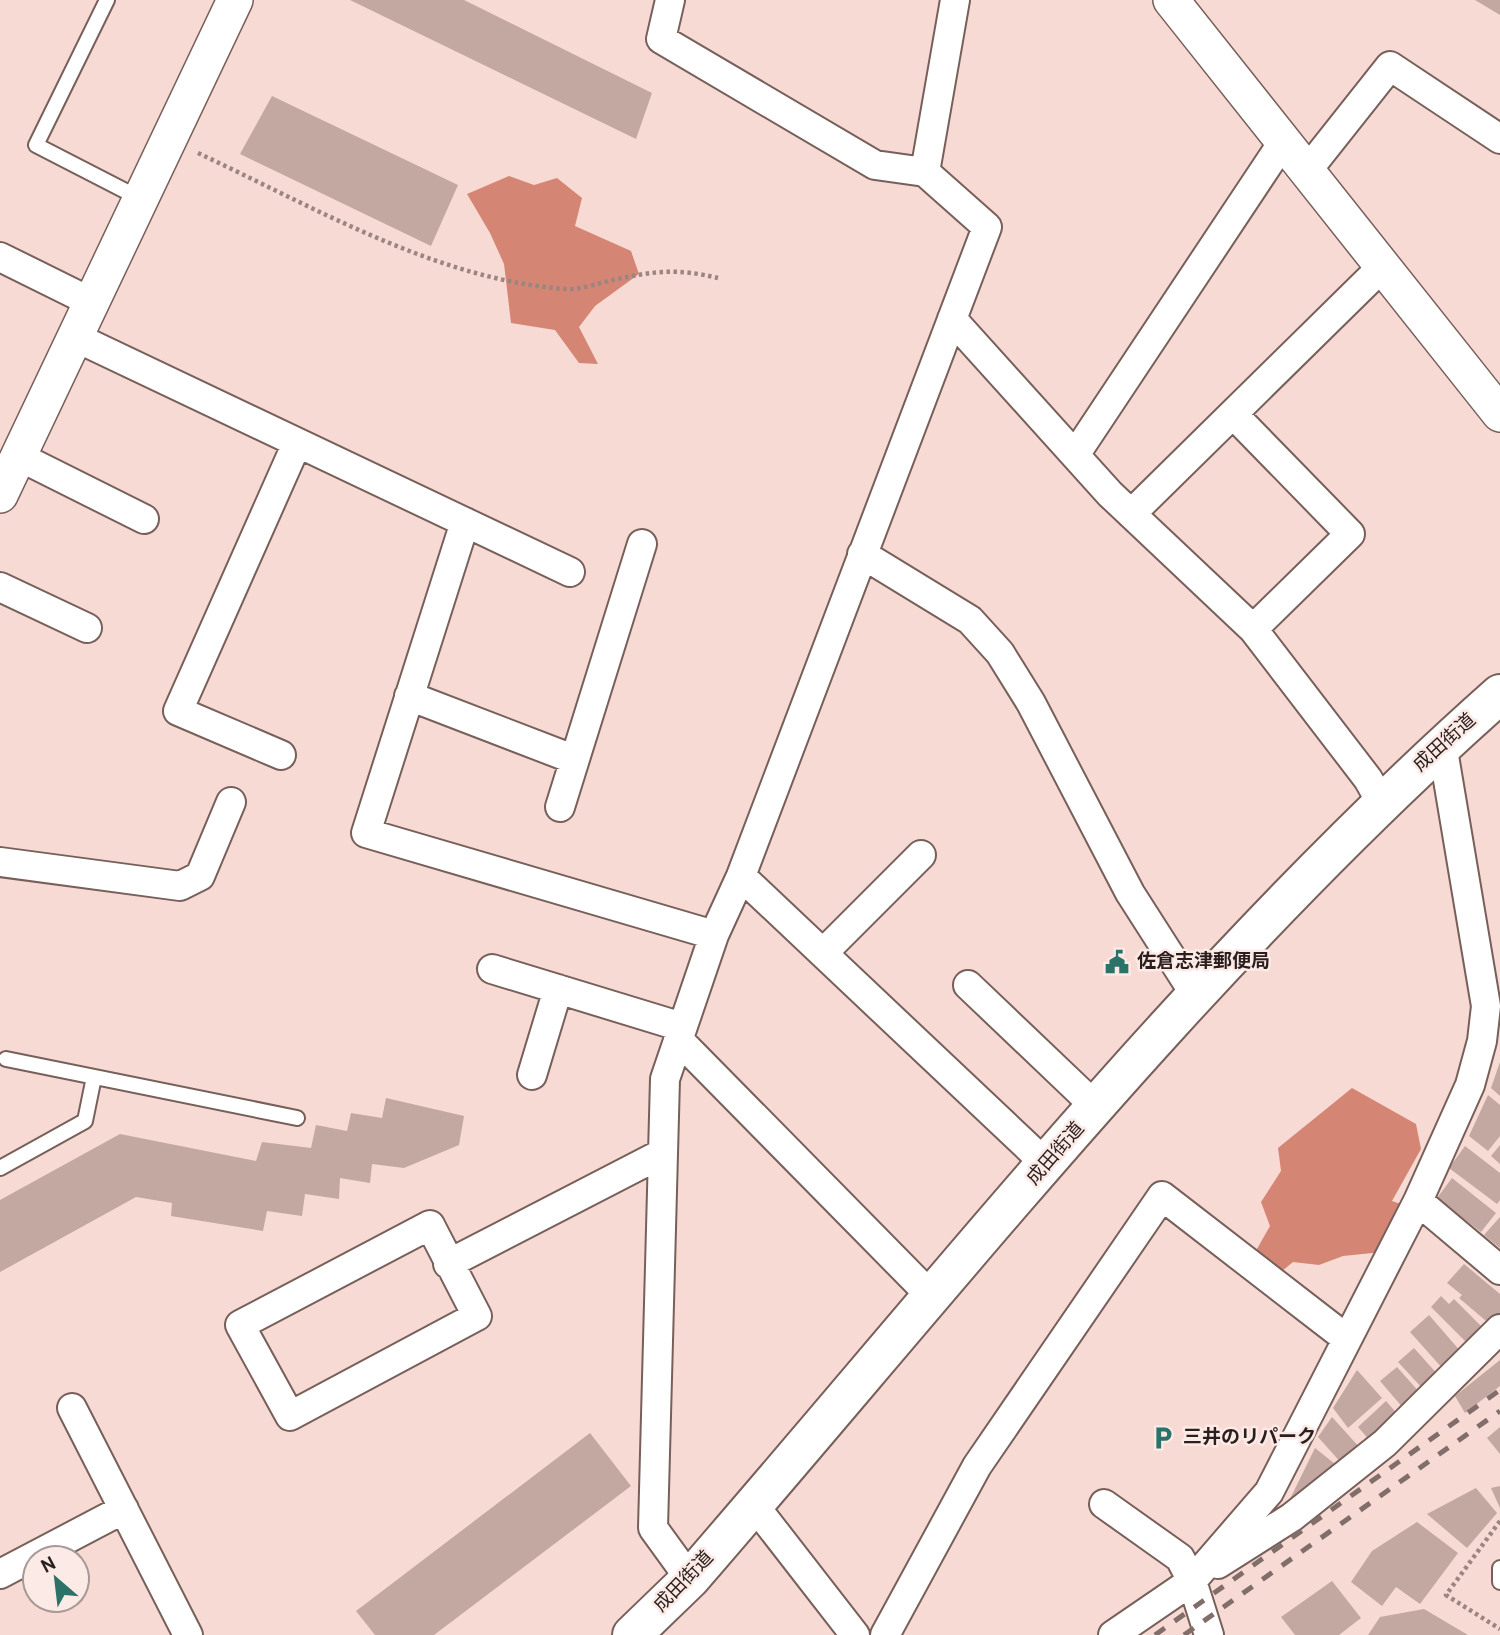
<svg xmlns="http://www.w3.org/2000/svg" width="1500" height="1635" viewBox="0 0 1500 1635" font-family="Overpass,'Noto Sans JP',sans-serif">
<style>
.forest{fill:#d58574}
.building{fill:#c3a7a1}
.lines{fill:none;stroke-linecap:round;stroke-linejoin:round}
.service-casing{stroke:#775f5a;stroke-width:18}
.minor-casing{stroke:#775f5a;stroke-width:32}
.tertiary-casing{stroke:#775f5a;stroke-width:38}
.trunk-casing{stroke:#775f5a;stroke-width:42}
.path{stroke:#9a8581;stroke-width:4.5;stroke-dasharray:3.5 3.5;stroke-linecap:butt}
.service{stroke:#fff;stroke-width:14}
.minor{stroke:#fff;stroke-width:28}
.tertiary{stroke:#fff;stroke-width:35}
.trunk{stroke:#fff;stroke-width:38}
.rail{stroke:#816e6a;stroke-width:5;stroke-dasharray:12 12;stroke-linecap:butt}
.labels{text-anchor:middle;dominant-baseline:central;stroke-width:5;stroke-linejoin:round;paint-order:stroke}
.street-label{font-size:19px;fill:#2a1f1d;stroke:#fbeae6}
.poi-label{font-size:19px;font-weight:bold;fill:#2a1f1d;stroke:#fbeae6;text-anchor:start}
</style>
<rect width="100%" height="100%" fill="#f7dad3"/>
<path class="forest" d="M509 176 534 185 557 178 582 198 575 226 631 251 639 274 595 306 579 327 598 364 579 363 555 330 511 323 504 264 490 233 467 194Z
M1352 1088 1416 1124 1421 1149 1392 1201 1407 1206 1392 1251 1343 1256 1319 1265 1293 1262 1276 1276 1249 1263 1270 1226 1261 1202 1281 1171 1278 1148Z"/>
<path class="building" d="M350 0H464L652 93 636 139Z
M1475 0H1500V15Z
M272 96 458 185 431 246 240 154Z
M1500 1062V1096L1491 1088Z
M1488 1095 1500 1105V1136L1488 1151 1469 1136Z
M386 1098 464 1116 459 1145 404 1168 372 1164 370 1183 340 1178 339 1199 305 1194 302 1216 267 1211 263 1231 171 1216 172 1203 136 1197 0 1272V1200L120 1134 256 1161 262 1142 311 1148 316 1125 347 1131 351 1113 382 1118Z
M1500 1145V1164L1491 1156Z
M1465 1146 1500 1173V1200L1497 1204 1449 1168Z
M1452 1178 1496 1213 1481 1232 1437 1198Z
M1500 1217V1248L1484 1235Z
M1464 1264 1500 1294V1317L1492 1326 1459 1298 1462 1295 1447 1283Z
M1441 1296 1449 1304 1454 1299 1485 1330 1470 1346 1431 1307Z
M1429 1315 1462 1353 1443 1369 1410 1332Z
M1414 1348 1439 1376 1424 1390 1398 1362Z
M1500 1360V1386L1465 1413 1455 1396Z
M1397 1367 1421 1394 1404 1409 1380 1381Z
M1357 1370 1382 1398 1348 1428 1333 1408Z
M1386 1401 1399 1416 1371 1442 1358 1427Z
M1332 1417 1361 1449 1343 1465 1318 1437Z
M1500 1427V1454L1487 1438Z
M590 1433 631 1486 434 1635H375L356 1611Z
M1315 1448 1340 1468 1292 1504 1289 1501Z
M1500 1486V1508L1491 1488Z
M1476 1488 1497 1513 1467 1548 1427 1514Z
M1417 1522 1458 1553 1420 1604 1396 1587 1382 1606 1351 1582 1372 1551Z
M1332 1581 1361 1618 1339 1635H1295L1281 1617Z
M1424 1609 1468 1635H1368L1380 1617Z"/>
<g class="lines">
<g class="service-casing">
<path id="service" d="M107 0 36 145 141 199
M6 1059 297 1118
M0 1168 85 1121 94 1077
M1500 1568V1582"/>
</g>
<g class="minor-casing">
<path id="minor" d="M670 0 661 39 875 165 925 172
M1306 172 1390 66 1500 139
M0 257 91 302
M952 319 1110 494 1253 629 1368 779 1381 802
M75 337 570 572
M1233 414 1350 534 1253 629
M1075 455 1283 142
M18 456 144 519
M1131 514 1381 268
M465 522 366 833 714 935
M862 554 970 620 1000 653 1031 703 1130 893 1194 993
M0 587 87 628
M409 696 573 759
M281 755 178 711 297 443
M560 807 642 544
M0 862 180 886 200 876 231 802
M741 876 1047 1165
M823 953 921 855
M492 969 682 1027
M968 985 1096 1107
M678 1039 932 1297
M532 1075 558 989
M1418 1201 1500 1270
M430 1225 477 1316 290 1416 240 1325Z
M448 1264 663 1153
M72 1408 188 1635
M1104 1504 1180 1558 1192 1581 1209 1635
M754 1505 855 1635
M1218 1564 1292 1517 1385 1443 1500 1329
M0 1574 124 1509
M690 1579 653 1528 665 1079 714 935 741 876 987 227 925 172 955 0
M885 1635 977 1466 1162 1196 1347 1339
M1113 1635 1192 1581 1269 1492 1418 1201 1470 1085 1482 1041 1486 1006 1442 744"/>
</g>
<g class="tertiary-casing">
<path id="tertiary" d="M1171 0 1500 414
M0 495 235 0"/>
</g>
<g class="trunk-casing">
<path id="trunk" d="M632 1635 690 1579C952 1277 1200 960 1500 694"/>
</g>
<path class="path" d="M198 153C314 207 437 280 566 289 581 290 598 283 613 280 654 271 677 268 718 278
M1500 1521 1446 1595 1500 1629"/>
<use href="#service" class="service"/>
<use href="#minor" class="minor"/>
<use href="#tertiary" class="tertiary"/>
<use href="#trunk" class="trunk"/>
<path class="rail" d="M1155 1635 1500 1390
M1184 1635 1500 1411"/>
</g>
<defs>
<g id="civic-bare" transform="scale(1.89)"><path d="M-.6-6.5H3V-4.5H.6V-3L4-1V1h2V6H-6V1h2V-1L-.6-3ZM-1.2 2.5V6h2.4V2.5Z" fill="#2c7268" stroke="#fbeae6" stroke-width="2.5" paint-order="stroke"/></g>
<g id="parking-bare" transform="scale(1.89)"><path d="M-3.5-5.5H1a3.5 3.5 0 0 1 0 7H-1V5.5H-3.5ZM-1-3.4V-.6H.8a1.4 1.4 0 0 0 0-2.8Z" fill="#2c7268" stroke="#fbeae6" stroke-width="2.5" paint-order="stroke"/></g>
</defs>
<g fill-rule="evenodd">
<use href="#civic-bare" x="1117" y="962"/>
<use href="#parking-bare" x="1163" y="1438"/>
</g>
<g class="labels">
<g class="street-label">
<text transform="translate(1445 743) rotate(-42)">成田街道</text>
<text transform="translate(1056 1154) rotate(-49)">成田街道</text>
<text transform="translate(684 1582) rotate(-46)">成田街道</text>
</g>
<g class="poi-label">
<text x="1137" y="962">佐倉志津郵便局</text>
<text x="1183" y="1438">三井のリパーク</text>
</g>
</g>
<g transform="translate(56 1579) rotate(332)"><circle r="33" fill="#fbeae6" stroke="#a79996" stroke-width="2"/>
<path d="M0-5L12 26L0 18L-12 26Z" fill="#2c7268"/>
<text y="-10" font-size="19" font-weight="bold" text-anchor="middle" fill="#2a1f1d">N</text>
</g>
</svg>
